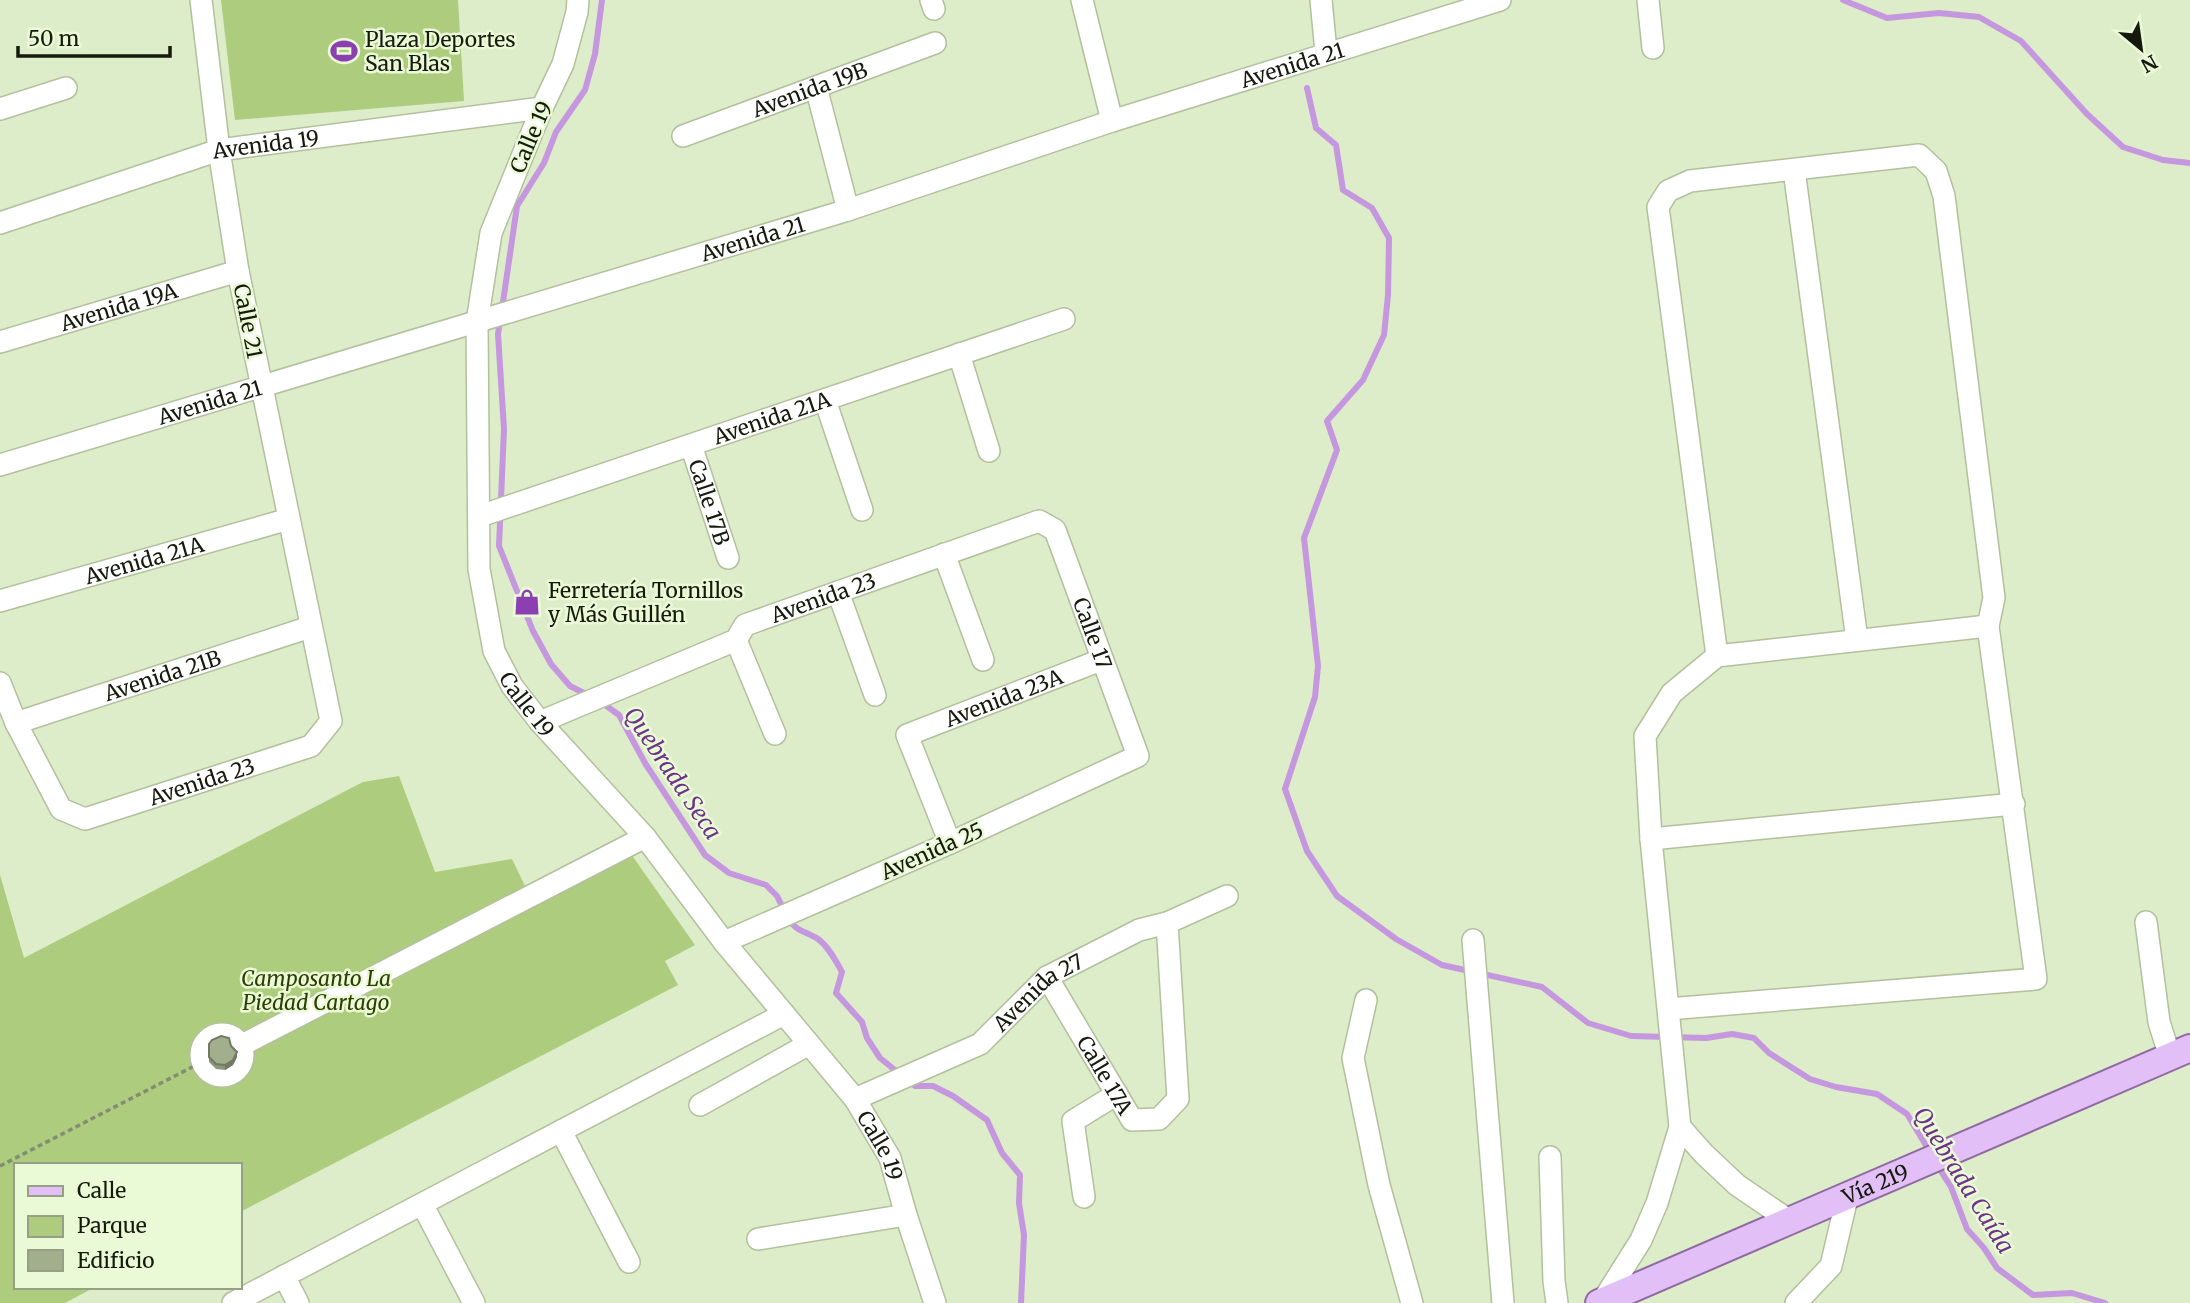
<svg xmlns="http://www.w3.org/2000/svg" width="2190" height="1303" viewBox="0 0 2190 1303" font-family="Merriweather,serif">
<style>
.green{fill:#adcc7e}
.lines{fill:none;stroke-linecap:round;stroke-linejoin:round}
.stream{stroke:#c597df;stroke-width:6}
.minor-casing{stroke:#b2c09e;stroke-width:24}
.major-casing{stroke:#8e6aa1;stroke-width:30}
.path{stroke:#828d74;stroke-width:3.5;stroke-dasharray:5 3.5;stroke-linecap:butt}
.minor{stroke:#fff;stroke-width:21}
.major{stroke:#e2bff7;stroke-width:26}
.wall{fill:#8a9679}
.shaded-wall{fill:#717a63}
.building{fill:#a1af8d;stroke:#717a63;stroke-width:2}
.labels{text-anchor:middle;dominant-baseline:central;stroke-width:5;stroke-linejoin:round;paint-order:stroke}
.poi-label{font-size:21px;fill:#151a0d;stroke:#ebfad6;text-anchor:start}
.street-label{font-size:21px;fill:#151a0d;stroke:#ebfad6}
.park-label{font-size:21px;font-style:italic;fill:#2c3e01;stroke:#ebfad6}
.water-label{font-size:23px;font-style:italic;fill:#6c3489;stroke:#ebfad6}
</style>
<rect width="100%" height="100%" fill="#ddecc9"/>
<path class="green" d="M221 0H458L464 101 235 120Z
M399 776 435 872 512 859 525 886 619 837 695 945 665 961 678 985 240 1212V1165H16V1287H95L65 1303H0V875L24 958 363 782Z"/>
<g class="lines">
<path class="stream" d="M1843 0 1887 18 1939 13 1979 17 2021 41 2087 114 2123 147 2163 160 2190 163
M1307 88 1316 128 1336 145 1343 190 1372 208 1389 238 1388 295 1384 335 1363 380 1327 421 1337 450 1304 538 1318 666 1315 697 1285 789 1307 851 1337 896 1396 939 1442 965 1542 987 1588 1023 1631 1036 1706 1038 1732 1034 1754 1038 1769 1053 1810 1079 1836 1087 1877 1094 1907 1114 1930 1152
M502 309 517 206 544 163 556 132 585 90 595 54 602 0
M500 320 498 334 504 429 499 546 533 631 551 664 570 686 588 695
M601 702 619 715 645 763 705 855 729 873 766 885 777 896 784 910
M789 920C796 931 807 932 818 939 828 946 836 961 842 972L836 993 862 1022 867 1038 880 1058 915 1086H933L953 1096 987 1120 1002 1153 1020 1175 1019 1203 1024 1235 1021 1303
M1937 1165 1951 1187 1967 1229 1984 1248 1997 1268 2033 1295 2072 1293 2105 1303"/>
<g class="minor-casing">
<g id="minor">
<path id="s1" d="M578 0 577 12 563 64 542 108 491 233 477 322 479 569 494 651 512 686 540 722 645 837 724 942 855 1099 890 1158 906 1215 935 1303"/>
<path d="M931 0 934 9"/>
<path d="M1082 0 1112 121"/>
<path d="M1321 0 1326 52"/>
<path d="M1648 0 1653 48"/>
<path d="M816 87 848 210"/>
<path d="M0 109 66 88"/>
<path id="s2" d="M683 136 935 43"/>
<path d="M1794 170 1857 640"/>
<path id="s3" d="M0 223 219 150 542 108"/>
<path id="s4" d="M0 342 238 271"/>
<path d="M959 354 989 451"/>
<path d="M825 400 862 510"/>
<path id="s5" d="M691 445 728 558"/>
<path id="s6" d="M0 465 848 210 1112 121 1500 0"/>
<path id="s7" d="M480 516 1064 319"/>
<path d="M944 554 983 660"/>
<path d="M838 592 875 695"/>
<path id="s8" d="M0 601 289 519"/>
<path d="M736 640 775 734"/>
<path d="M1717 656 1658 207 1668 191 1690 181 1919 155 1936 171 1944 196 1994 598 1988 626"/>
<path id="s9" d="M0 683 16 723 61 809 85 819 311 746 331 721 238 271 219 150 201 0"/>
<path id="s10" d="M540 722 736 640 745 625 1039 521 1055 530 1138 756 950 843 724 942"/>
<path id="s11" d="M16 723 310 627"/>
<path d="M1651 839 2014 804"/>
<path id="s12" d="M950 843 907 735 1101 660"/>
<path d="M2146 922 2159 1022 2170 1057"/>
<path d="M1473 940 1503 1303"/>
<path id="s13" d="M1047 977 1132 1120 1159 1119 1178 1099 1167 923"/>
<path d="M1366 1000 1353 1058 1379 1185 1412 1303"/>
<circle cx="222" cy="1055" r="21"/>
<path d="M242 1045 645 837"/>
<path id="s14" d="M855 1099 980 1044 1047 977 1139 930 1167 923 1227 896"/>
<path d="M700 1105 809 1044"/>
<path d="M1680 1127 1704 1154 1737 1185 1790 1221"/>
<path d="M561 1131 629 1262"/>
<path d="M1550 1157 1554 1281 1557 1303"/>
<path d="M1084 1197 1073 1121 1117 1094"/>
<path d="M422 1204 474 1303"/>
<path d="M758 1239 906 1215"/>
<path d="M284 1276 298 1303"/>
<path d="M1602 1302 1641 1240 1657 1203 1680 1127 1668 1009 2036 979 1988 626 1717 656 1672 693 1645 736 1651 839 1668 1009"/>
<path d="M233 1303 784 1014"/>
<path d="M1796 1303 1831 1266 1847 1198"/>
</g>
</g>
<g class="major-casing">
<g id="major">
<path id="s15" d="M1599 1303 2190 1048"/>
</g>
</g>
<path class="path" d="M0 1166 202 1062"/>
<use href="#minor" class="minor"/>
<use href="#major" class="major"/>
</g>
<path class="wall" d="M209 1044 231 1046 237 1057 233 1065 225 1070 216 1069 209 1062Z"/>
<path class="shaded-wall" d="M237 1052V1057L233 1065 225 1070V1065Z"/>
<path class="building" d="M221 1036 229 1038 231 1046 237 1052 233 1060 225 1065 216 1064 209 1057V1044L212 1040Z"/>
<defs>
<g id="stadium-bare" transform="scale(2.1)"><path d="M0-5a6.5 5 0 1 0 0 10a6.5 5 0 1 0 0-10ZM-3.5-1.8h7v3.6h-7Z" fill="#8b3fb1" stroke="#ebfad6" stroke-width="2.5" paint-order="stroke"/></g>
<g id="shop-bare" transform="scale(2.1)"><path d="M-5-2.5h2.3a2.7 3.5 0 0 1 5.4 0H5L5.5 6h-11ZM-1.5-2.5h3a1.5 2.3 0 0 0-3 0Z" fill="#8b3fb1" stroke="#ebfad6" stroke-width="2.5" paint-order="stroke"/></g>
</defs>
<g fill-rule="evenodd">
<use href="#stadium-bare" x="344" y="51"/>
<use href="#shop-bare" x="527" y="602"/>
</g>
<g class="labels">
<g class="poi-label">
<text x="365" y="39">Plaza Deportes<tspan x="365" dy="24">San Blas</tspan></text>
<text x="548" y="590">Ferretería Tornillos<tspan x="548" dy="24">y Más Guillén</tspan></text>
</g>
<g class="street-label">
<text stroke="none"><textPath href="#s6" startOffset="1353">Avenida 21</textPath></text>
<text stroke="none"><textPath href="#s2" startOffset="135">Avenida 19B</textPath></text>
<text transform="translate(531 137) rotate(-67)">Calle 19</text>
<text stroke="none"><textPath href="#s3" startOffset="278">Avenida 19</textPath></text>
<text stroke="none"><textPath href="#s6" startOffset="786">Avenida 21</textPath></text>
<text stroke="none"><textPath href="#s4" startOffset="124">Avenida 19A</textPath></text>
<text transform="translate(248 321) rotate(79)">Calle 21</text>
<text stroke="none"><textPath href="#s6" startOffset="219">Avenida 21</textPath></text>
<text stroke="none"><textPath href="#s7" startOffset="308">Avenida 21A</textPath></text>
<text stroke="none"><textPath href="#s5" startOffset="60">Calle 17B</textPath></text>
<text stroke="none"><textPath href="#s8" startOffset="150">Avenida 21A</textPath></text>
<text stroke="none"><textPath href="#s10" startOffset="313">Avenida 23</textPath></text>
<text stroke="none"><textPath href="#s10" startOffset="670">Calle 17</textPath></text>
<text stroke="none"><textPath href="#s11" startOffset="154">Avenida 21B</textPath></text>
<text stroke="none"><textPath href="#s12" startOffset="220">Avenida 23A</textPath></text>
<text stroke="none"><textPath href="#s1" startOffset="733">Calle 19</textPath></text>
<text stroke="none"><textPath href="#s9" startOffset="289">Avenida 23</textPath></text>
<text transform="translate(932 851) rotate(-24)">Avenida 25</text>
<text stroke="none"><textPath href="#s14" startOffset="215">Avenida 27</textPath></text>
<text stroke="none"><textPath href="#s13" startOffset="114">Calle 17A</textPath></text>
<text stroke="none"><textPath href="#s1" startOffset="1300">Calle 19</textPath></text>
<text stroke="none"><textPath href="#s15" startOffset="301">Vía 219</textPath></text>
</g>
<g class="park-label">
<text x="316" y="978">Camposanto La<tspan x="316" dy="24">Piedad Cartago</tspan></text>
</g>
<g class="water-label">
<text transform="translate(673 773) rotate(56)">Quebrada Seca</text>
<text transform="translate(1964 1180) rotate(58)">Quebrada Caída</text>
</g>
</g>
<rect x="14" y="1163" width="228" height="126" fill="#ebfad6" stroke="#95a086" stroke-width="2"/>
<rect x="28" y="1186" width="35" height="10" fill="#e2bff7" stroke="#95a086" stroke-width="2"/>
<text x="77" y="1198" font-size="21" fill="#151a0d">Calle</text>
<rect x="28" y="1216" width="35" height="21" fill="#adcc7e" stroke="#95a086" stroke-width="2"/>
<text x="77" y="1233" font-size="21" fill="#151a0d">Parque</text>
<rect x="28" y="1250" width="35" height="21" fill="#a1af8d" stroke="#95a086" stroke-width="2"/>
<text x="77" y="1268" font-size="21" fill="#151a0d">Edificio</text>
<g transform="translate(2141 49) rotate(151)" stroke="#ebfad6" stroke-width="5" paint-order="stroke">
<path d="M0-5L12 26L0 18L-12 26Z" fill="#151a0d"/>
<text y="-10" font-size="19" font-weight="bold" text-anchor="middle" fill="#151a0d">N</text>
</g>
<path d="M18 46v10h152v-10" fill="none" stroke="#151a0d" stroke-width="3.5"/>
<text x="28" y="46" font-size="21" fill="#151a0d" stroke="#ebfad6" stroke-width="5" paint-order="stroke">50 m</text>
</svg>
